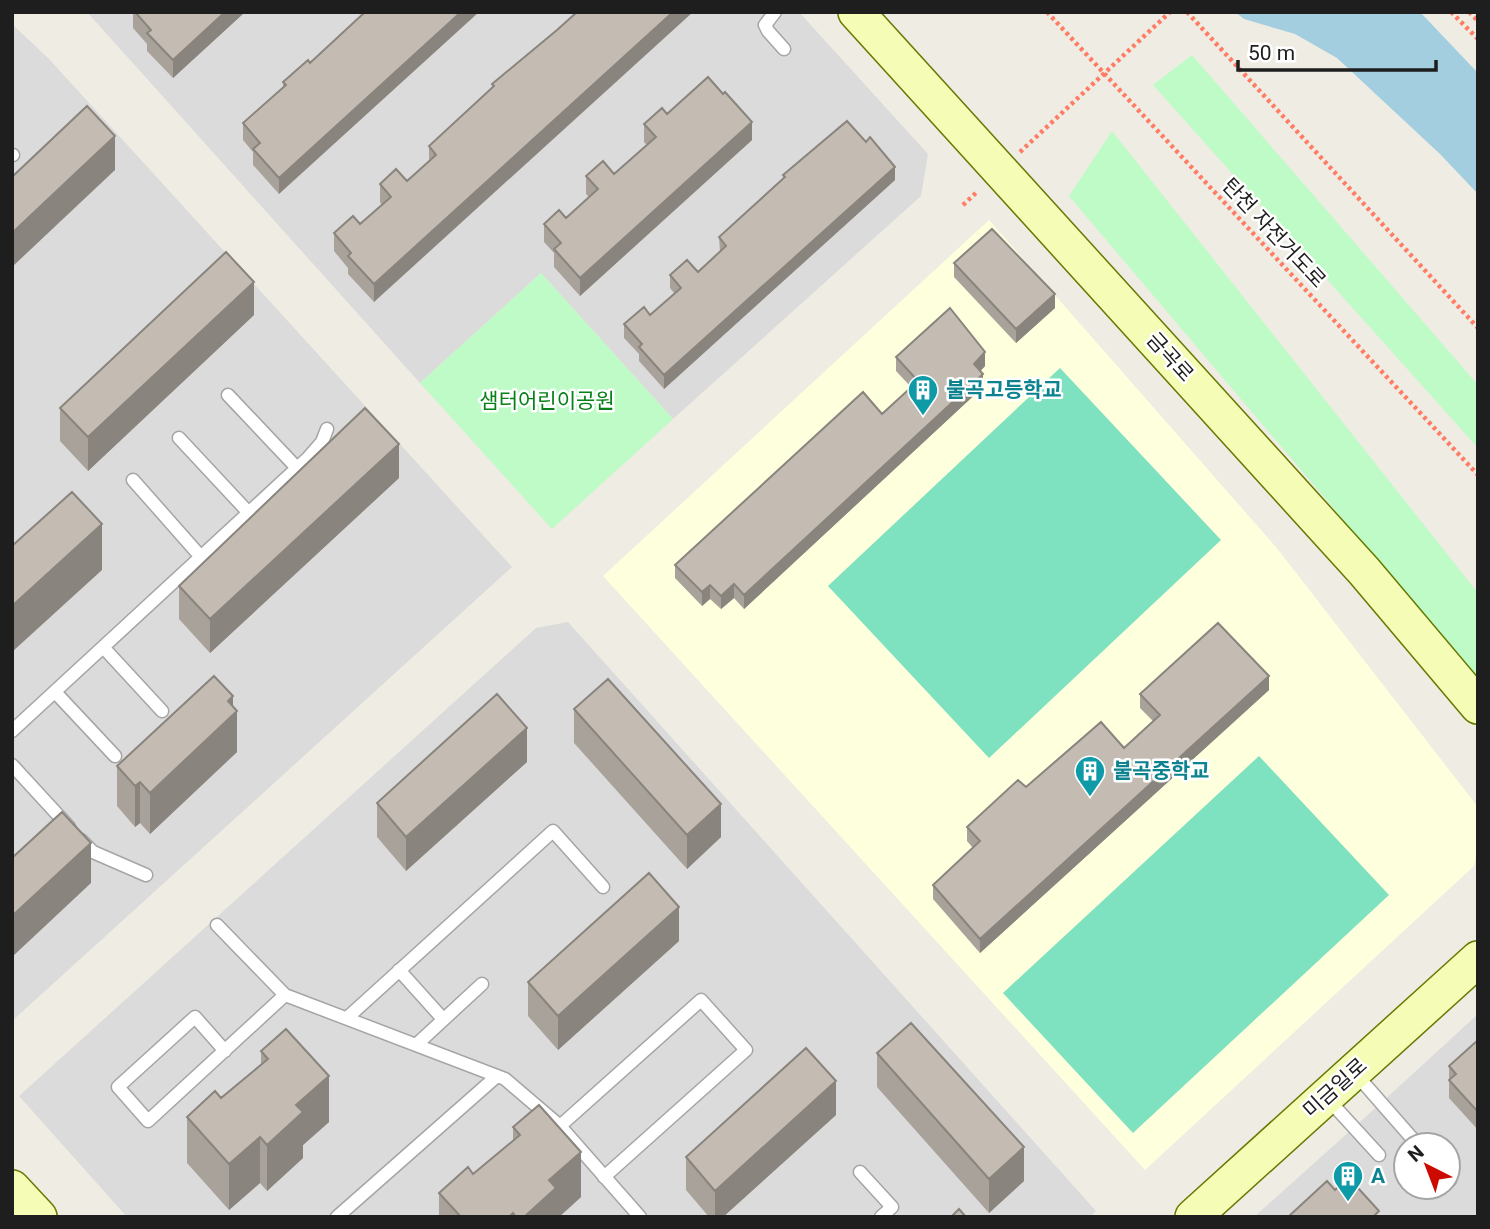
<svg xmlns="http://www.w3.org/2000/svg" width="1490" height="1229" viewBox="0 0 1490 1229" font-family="Roboto,'Noto Sans KR',sans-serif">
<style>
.residential{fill:#dcdbdb;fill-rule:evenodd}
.education{fill:#fdffdd}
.park{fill:#befbc6}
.pitch{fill:#7ee1c0}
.water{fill:#a2cedf}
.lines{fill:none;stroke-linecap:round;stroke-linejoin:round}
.lane-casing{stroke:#a5a5a5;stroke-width:15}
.secondary-casing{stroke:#667901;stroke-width:38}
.path{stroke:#ff7c65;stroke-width:4.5;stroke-dasharray:3.5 3.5;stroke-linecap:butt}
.lane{stroke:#fff;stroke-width:12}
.secondary{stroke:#f5fcb5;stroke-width:35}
.wall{fill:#a9a29a}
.shaded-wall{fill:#89847d}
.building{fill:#c4bcb3;stroke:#89847d;stroke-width:2}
.labels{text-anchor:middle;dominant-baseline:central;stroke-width:5;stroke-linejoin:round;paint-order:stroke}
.street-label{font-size:21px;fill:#1e1e1e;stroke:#fff}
.culture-label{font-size:21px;font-weight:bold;fill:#0d838f;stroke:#fff;text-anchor:start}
.park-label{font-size:21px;fill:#078017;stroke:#fff}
</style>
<rect width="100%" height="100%" fill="#efece3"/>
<path class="residential" d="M87 12H799L928 154 921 196 673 419 541 273 420 383Z
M12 24 49 59 512 567 12 1021Z
M568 622 1096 1211 1090 1217H127L19 1096 536 628Z
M1478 1014V1217H1254L1381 1103ZM1406 1145H1448V1187H1406Z"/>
<path class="education" d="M989 220 1276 547 1478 807V846L1474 866 1145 1170 603 576Z"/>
<path class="park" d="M1192 55 1478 385V448L1153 85Z
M1112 131 1478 593V679L1069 196Z
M541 273 673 419 552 529 420 383Z"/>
<path class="pitch" d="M1060 368 1221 540 989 758 828 586Z
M1259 756 1389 895 1133 1133 1003 993Z"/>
<path class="water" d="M1235 12H1420L1478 73V194L1440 154 1337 58 1295 34 1244 19Z"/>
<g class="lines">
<g class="lane-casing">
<path id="lane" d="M775 12 765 25 768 31 784 49
M12 155H13
M228 395 297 468
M179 438 249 513
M133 480 201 557
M103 647 162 711
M55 692 115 756
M12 731 308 458 322 442 327 429
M12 765 69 827
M81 840 93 852 146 875
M217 925 285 995 505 1079 560 1126 640 1217
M399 970 443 1019
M347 1018 553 831 603 887
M416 1045 482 984
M225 1051 195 1017 118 1087 148 1121 285 995
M1354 1072 1418 1145
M1326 1097 1379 1155
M560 1126 701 1000 746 1050 604 1177
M860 1172 892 1207 881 1217
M1448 1178 1450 1180
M337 1217 497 1076"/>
</g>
<g class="secondary-casing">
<path id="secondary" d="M856 12 1364 571 1478 706
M12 1188 39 1217
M1193 1217 1478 959"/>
</g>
<path class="path" d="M1047 12 1478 475
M1187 12 1478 328
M1451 12 1478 39
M1469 12 1478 21
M1020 152 1170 12
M963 205 978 191"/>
<use href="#lane" class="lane"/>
<use href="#secondary" class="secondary"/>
</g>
<path class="wall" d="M133 12H245L173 78 147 51V44L133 28Z
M557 30 374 302 348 274V268L334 251V233L360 224 382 205 380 202V184L407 181 429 161V146L492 88V84Z
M308 60 279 194 253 165V152L243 140V123L283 87V82Z
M667 114 752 140 580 296 554 267V253L544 242V224L566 218 589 197 586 194V176L614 174 647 145 644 142V124Z
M783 175 895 180 664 389 639 361V354L624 338V324L650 315 675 294 670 288V275L698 272 720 252 719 237 783 178Z
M954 263 1055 308 1016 343 954 277Z
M254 315 88 471 60 441V408Z
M896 357 985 366 980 371 983 387 744 609 734 598 721 609 710 599 702 606 675 578V565L882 414 911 387 896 371Z
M399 478 210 653 179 619V586Z
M1269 690 980 953 933 899V885L973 848 967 841V827L1026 787 1124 748 1153 721 1140 708V694Z
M233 706 237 752 150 834 140 823 135 827 117 806V766Z
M574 709 721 837 687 869 574 743Z
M527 762 406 871 377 837V803Z
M679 941 558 1050 528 1016V982Z
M1478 1040V1130L1449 1098V1066Z
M261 1051 329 1122 303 1145V1158L267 1191 260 1183 229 1210 187 1163V1117L221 1098 261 1064Z
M877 1053 1024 1181 989 1213 877 1087Z
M836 1115 723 1217H709L686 1190V1157Z
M513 1127 581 1197 559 1217H439V1193L473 1174 513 1140Z"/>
<path class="shaded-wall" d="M225 12H245L173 78V60Z
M461 12H479L279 194V178Z
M673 12H693L374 302V284Z
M752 122V140L580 296V278Z
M115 136V170L12 267V233Z
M895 167V180L664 389V375Z
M254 282V315L88 471V437Z
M1055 294V308L1016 343V329Z
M985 352V366L974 378V364Z
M983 374V387L744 609V595Z
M399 444V478L210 653V619Z
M102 524V570L12 652V606Z
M734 584V598L721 609V596Z
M710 585V599L702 606V592Z
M1269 676V690L980 953V939Z
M233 696V715L237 711V752L150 834V793Z
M527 728V762L406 871V837Z
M140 782V823L135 827V786Z
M721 804V837L687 869V835Z
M91 843V883L12 957V916Z
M679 907V941L558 1050V1016Z
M329 1076V1122L303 1145V1158L267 1191V1145L296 1105Z
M836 1081V1115L723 1217H715V1191Z
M260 1137V1183L229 1210V1164Z
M1024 1147V1181L989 1213V1179Z
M581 1152V1197L559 1217H524L549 1180Z"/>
<path class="building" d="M135 12H225L173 60 147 33 151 30Z
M365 12H461L279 178 253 149 260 143 243 123 286 85 283 82 308 60 310 63Z
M577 12H673L374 284 348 256 351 253 334 233 353 216 360 224 391 197 380 184 396 169 407 181 436 155 429 146 494 86 492 84 557 30Z
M708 77 723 94 725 92 752 122 580 278 554 249 561 243 544 224 559 210 566 218 598 189 586 176 603 161 614 174 656 137 644 124 662 108 667 114Z
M87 106 115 136 12 233V177Z
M847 121 866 142 870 137 895 167 664 375 639 347 642 344 624 324 644 307 650 315 681 288 670 275 687 260 698 272 726 246 719 237 785 177 783 175Z
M992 229 1055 294 1016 329 954 263Z
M226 252 254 282 88 437 60 408Z
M950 308 985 352 974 364 983 374 744 595 734 584 721 596 710 585 702 592 675 565 863 392 882 414 918 381 896 357Z
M365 408 399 444 210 619 179 586Z
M72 492 102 524 12 606V546Z
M1218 623 1269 676 980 939 933 885 980 841 967 827 1018 780 1026 787 1101 722 1124 748 1160 715 1140 694Z
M214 676 233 696 228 701 237 711 150 793 140 782 135 786 117 766Z
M608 679 721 804 687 835 574 709Z
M497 694 527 728 406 837 377 803Z
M62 812 91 843 12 916V858Z
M649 873 679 907 558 1016 528 982Z
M911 1023 1024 1147 989 1179 877 1053Z
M286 1029 329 1076 296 1105 303 1112 267 1145 260 1137 229 1164 187 1117 215 1091 221 1098 268 1059 261 1051Z
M1478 1040V1112L1449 1080 1456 1074 1449 1066Z
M806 1048 836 1081 715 1191 686 1157Z
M539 1105 581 1152 549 1180 556 1188 524 1217H516L513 1213 509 1217H461L439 1193 468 1167 473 1174 520 1135 513 1127Z
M1348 1177 1379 1211 1373 1217H1288L1327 1181 1335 1190Z
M959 1209 966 1217H951Z"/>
<defs>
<g id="building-pin" transform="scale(1.575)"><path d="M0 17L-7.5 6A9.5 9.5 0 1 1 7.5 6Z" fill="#0f9aa8" stroke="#fff"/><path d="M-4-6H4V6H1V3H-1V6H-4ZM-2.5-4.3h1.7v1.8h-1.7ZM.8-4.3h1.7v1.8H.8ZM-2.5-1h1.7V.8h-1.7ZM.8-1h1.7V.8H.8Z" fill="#fff"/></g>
</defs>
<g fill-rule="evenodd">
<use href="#building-pin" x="923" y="390"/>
<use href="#building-pin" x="1090" y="771"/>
<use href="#building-pin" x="1348" y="1176"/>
</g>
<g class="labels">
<g class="street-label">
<text transform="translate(1274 233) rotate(47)">탄천 자전거도로</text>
<text transform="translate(1170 357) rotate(48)">금곡로</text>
<text transform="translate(1335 1088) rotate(-42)">미금일로</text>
</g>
<g class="culture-label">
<text x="946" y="390">불곡고등학교</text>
<text x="1113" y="771">불곡중학교</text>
<text x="1371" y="1176">A</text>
</g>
<g class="park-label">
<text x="547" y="401">샘터어린이공원</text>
</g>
</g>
<rect width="1490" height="1229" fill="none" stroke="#1e1e1e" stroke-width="28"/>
<g transform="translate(1427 1166) rotate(318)"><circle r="33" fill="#ffffff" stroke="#a5a5a5" stroke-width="2"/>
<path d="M0-5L12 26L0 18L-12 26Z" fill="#cc0a00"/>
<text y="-10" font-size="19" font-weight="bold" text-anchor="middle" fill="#1e1e1e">N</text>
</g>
<path d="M1238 60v10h198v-10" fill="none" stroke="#1e1e1e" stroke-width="3.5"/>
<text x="1248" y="60" font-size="21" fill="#1e1e1e" stroke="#ffffff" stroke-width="5" paint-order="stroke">50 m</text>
</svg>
